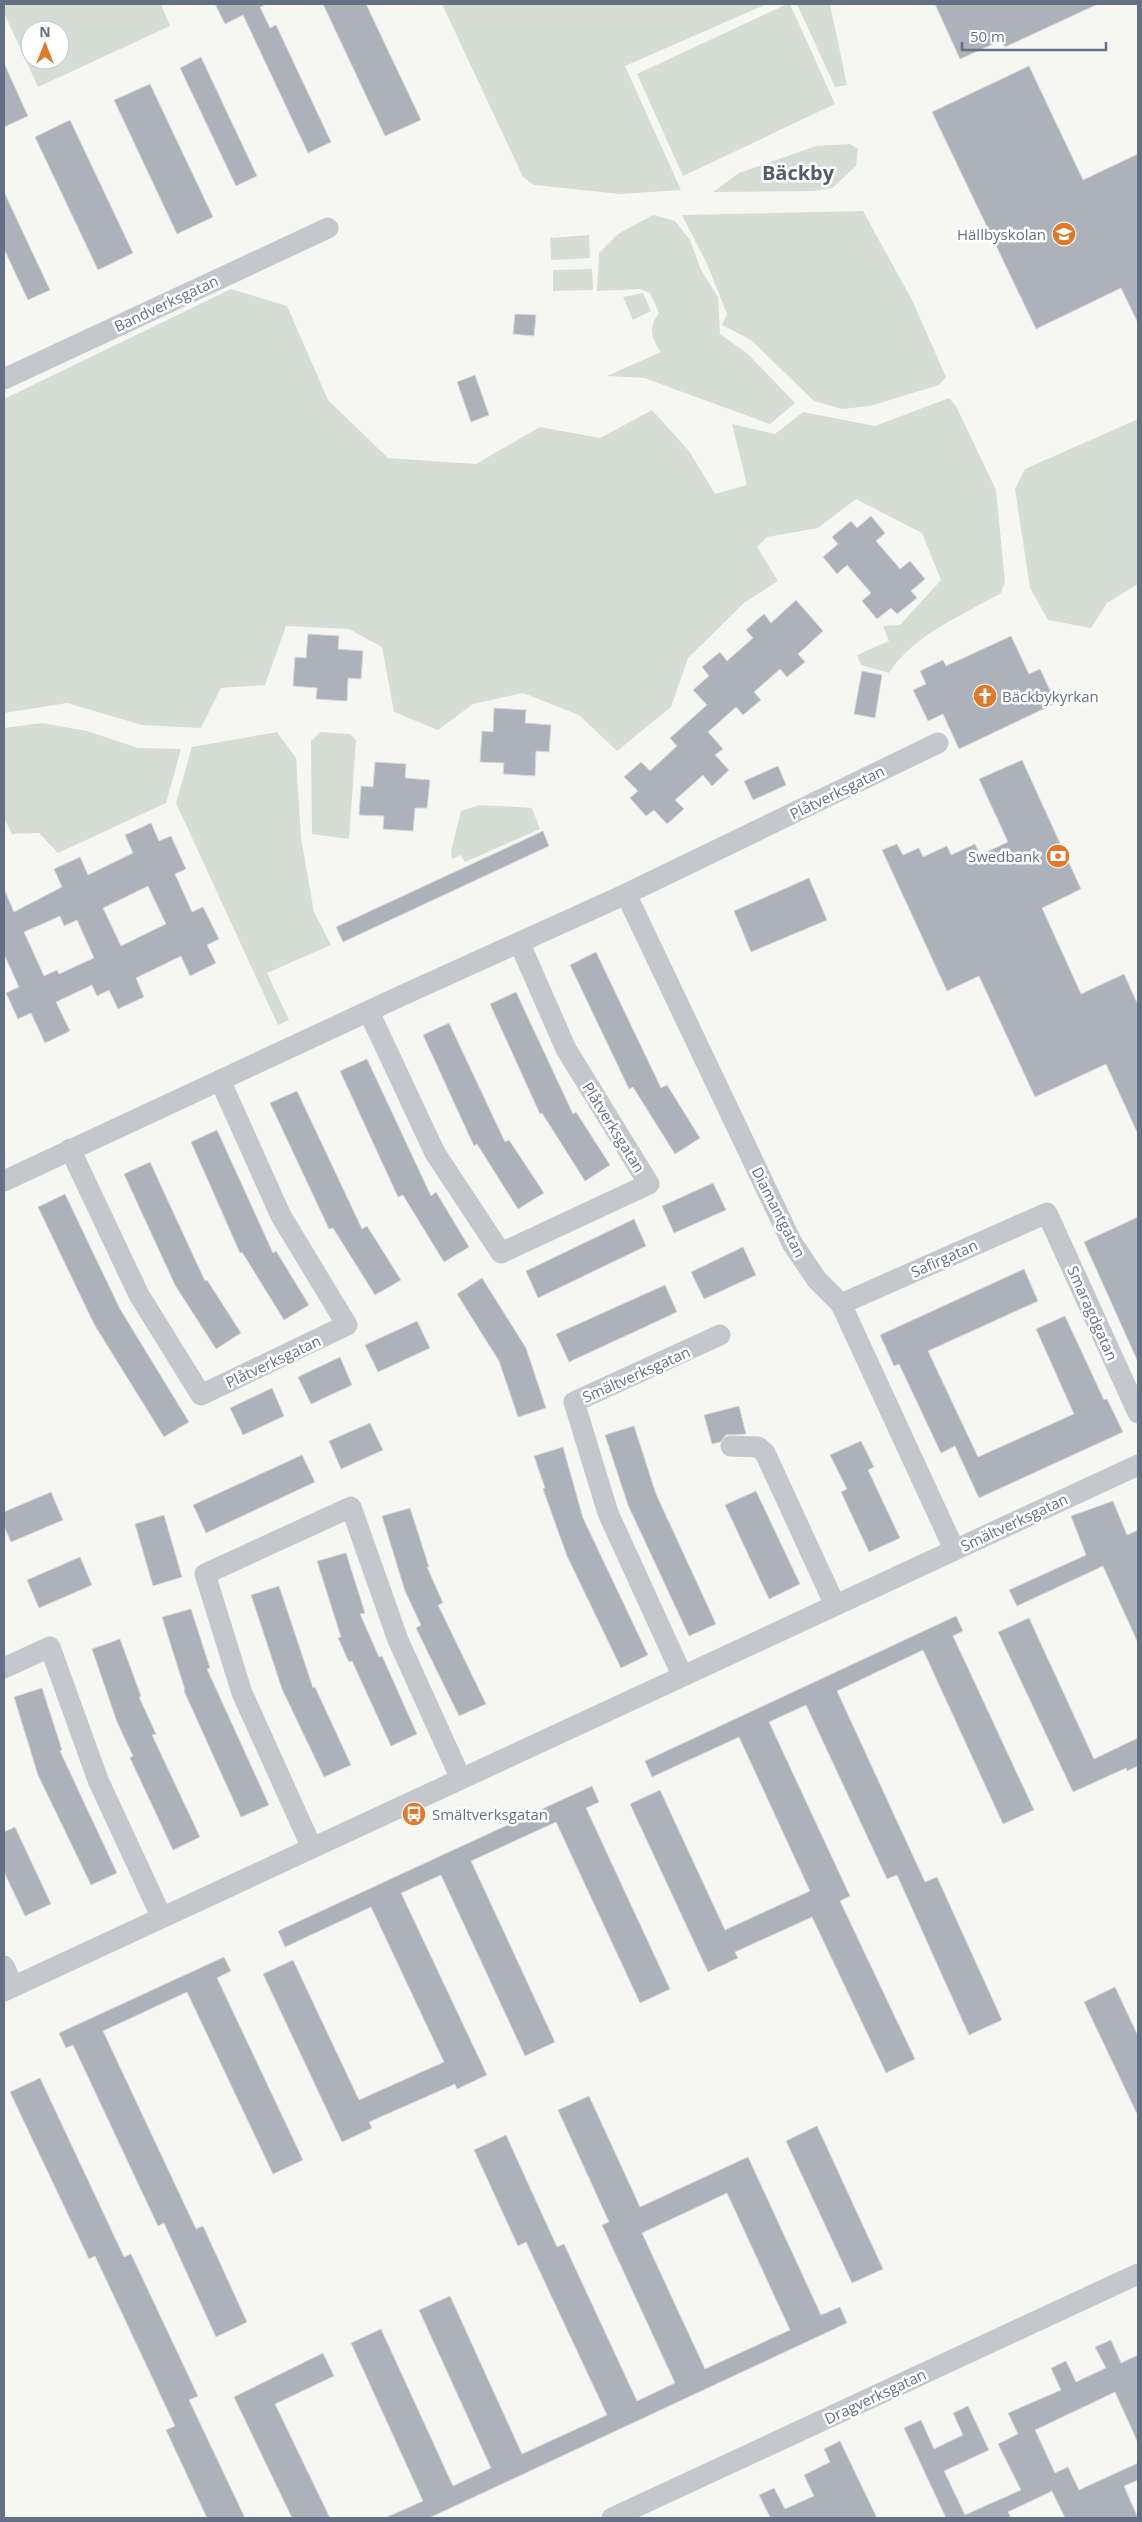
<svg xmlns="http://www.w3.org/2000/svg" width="1142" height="2522" viewBox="0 0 1142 2522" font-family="'Open Sans',sans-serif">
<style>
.green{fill:#d6ddd4;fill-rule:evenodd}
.building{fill:#adb1b9;stroke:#d8d8d6;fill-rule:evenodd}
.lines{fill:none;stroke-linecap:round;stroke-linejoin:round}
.minor{stroke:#c4c7cb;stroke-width:21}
.labels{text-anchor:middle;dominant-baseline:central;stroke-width:5;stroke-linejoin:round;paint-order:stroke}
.poi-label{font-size:15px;fill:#667084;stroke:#fff;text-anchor:end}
.street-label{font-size:15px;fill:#667084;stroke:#fff}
.district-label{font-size:20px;font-weight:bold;fill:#545b69;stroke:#fff}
</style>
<rect width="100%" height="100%" fill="#f6f7f3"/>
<path class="green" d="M4 4H161L170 26 38 87 4 13ZM30 30H60V60H30Z
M442 4H767L625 66 681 190 620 194 534 185 523 177Z
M787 4H790L835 104 683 176 637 74Z
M797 4H830L847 85 835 87Z
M850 144 858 149 856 166 832 188 815 191 713 192 739 173 816 146Z
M863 211 912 300 946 377 939 385 870 406 842 409 814 401 751 340 722 325 727 314 707 264 682 215Z
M653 215 675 221 690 240 701 270 718 297 720 334 748 354 795 403 770 424 644 378 607 376 661 352C651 338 648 328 659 313L650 293 640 289 597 291 599 253 618 234Z
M589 235 590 258 551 260 550 238Z
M592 269 593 290 553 291V270Z
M231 289 287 306 328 400 388 458 476 464 540 427 600 438 652 410 689 451 715 494 747 485 732 424 775 434 803 412 875 426 949 398 956 406 996 490 1005 582 1001 593C963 615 913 635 889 673L861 665 857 655 889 641 883 626 900 625 941 580 922 533 856 499 818 528 767 537 757 547 778 581 745 602 688 658 671 707 617 751 579 715 523 693 473 704 438 730 394 712 382 647 349 629 286 626 265 685 221 688 201 728 142 725 67 703 4 713V399Z
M643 293 651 311 633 320 623 297Z
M1138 419V584L1107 603 1091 628 1048 620 1030 588 1015 489 1025 469Z
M42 723 87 731 138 748 181 749 166 803 58 853 39 833 12 834 4 818V728Z
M277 732 296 758 301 838 314 912 331 945 267 973 289 1020 278 1025 176 803 192 747Z
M320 732 350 734 356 740 349 839 312 834 311 741Z
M480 805 532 808 540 829 465 862 461 855 452 859 451 851 461 811Z"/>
<path class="building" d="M215 4H267L260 7 270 28 276 25 331 142 308 153 243 15 225 24Z
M323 4H366L421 120 385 136Z
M935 4H1098L1005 47 1002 40 960 59Z
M201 57 257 176 236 186 180 68Z
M4 63 28 116 4 127Z
M1029 66 1083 180 1138 154V323L1121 288 1036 329 932 112Z
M150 84 213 217 177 234 114 100Z
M70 120 133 253 98 270 35 137Z
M4 192 50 290 28 300 4 249Z
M515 314 536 315 534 336 513 334Z
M475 375 489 415 471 422 457 382Z
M871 516 885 533 876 541 900 569 910 561 925 579 911 591 917 598 897 614 891 608 877 619 862 601 871 593 847 565 837 574 823 557 838 544 832 537 851 521 857 528Z
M796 600 823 631 798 654 805 662 787 677 780 669 754 692 761 700 743 715 736 707 708 732 723 749 715 755 729 770 712 786 703 775 675 800 684 809 667 824 654 810 646 816 630 798 638 791 624 777 641 762 650 771 677 746 670 738 707 705 693 690 709 676 702 667 720 652 727 661 753 638 746 630 764 614 771 623Z
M308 634 339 636 338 649 363 651 361 679 348 678 347 701 316 699 317 688 293 686 295 657 306 658Z
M1011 636 1029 674 1040 669 1056 703 959 749 943 714 928 721 913 690 926 684 920 671 943 660 946 666Z
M862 671 882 675 875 718 854 714Z
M494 708 526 710 525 723 551 725 549 752 536 751 535 776 503 774 504 763 480 762 482 731 493 732Z
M1022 760 1081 889 1042 908 1081 994 1124 974 1138 1005V1134L1106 1064 1035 1097 979 976 947 991 882 850 897 844 903 855 919 848 923 857 947 846 951 855 975 844 980 855 1008 842 979 779Z
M375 762 406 764 405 778 430 780 427 808H415L413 831 383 829 384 816 359 815 361 786 373 787Z
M778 766 786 785 753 800 744 781Z
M151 823 159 841 171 836 186 869 175 874 192 912 203 907 219 939 207 945 216 963 190 976 181 956 136 978 144 997 118 1009 109 990 97 996 92 985 56 1002 70 1031 45 1043 31 1013 18 1019 6 993 19 987 4 954V889L14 912 62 887 54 869 80 857 88 875 133 853 125 835ZM148 886 166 924 121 946 103 908ZM60 916 64 926 77 920 94 958 59 974 57 970 44 976 24 932Z
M543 831 549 846 343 942 336 927Z
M809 878 827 920 751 952 734 911Z
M596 952 661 1088 667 1085 700 1138 675 1154 633 1087 629 1089 570 965Z
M516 992 573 1114 576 1112 610 1165 585 1181 542 1113 540 1114 490 1004Z
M449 1023 505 1142 509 1140 544 1193 518 1209 477 1144 474 1146 423 1035Z
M367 1059 431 1196 436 1192 469 1247 444 1262 403 1195 398 1197 340 1071Z
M297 1091 362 1229 367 1226 401 1280 375 1295 333 1228 329 1229 270 1103Z
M217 1130 273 1253 276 1251 309 1305 284 1320 242 1252 240 1253 191 1142Z
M150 1162 205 1281 207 1280 241 1333 216 1349 175 1285 124 1174Z
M713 1183 726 1210 674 1233 662 1206Z
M65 1194 120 1309 189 1422 164 1437 94 1324 38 1207Z
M1138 1217V1362L1084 1242Z
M634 1219 646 1246 538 1298 526 1271Z
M743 1247 756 1275 704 1299 691 1272Z
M1024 1269 1038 1301 928 1351 978 1457 1074 1414 1036 1329 1065 1316 1104 1400 1107 1399 1123 1432 979 1498 955 1446 941 1453 899 1364 894 1366 880 1335Z
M482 1278 526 1348 546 1408 518 1417 499 1361 457 1294Z
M665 1285 677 1312 569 1362 556 1334Z
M417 1321 430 1348 378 1372 365 1345Z
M340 1357 352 1385 311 1404 298 1377Z
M272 1388 284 1416 243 1435 230 1408Z
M739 1406 746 1434 726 1435 720 1442 712 1444 704 1415Z
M370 1423 383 1450 341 1469 329 1441Z
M634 1426 656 1494 716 1624 689 1636 628 1505 605 1435Z
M861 1441 874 1467 868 1470 900 1538 869 1552 841 1492 847 1489 830 1455Z
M563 1447 583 1518 648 1655 621 1668 567 1556 543 1489 545 1488 534 1456Z
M302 1455 315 1482 206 1533 193 1505Z
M756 1491 800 1584 769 1599 725 1505Z
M51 1492 63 1520 11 1542 4 1526V1512Z
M1113 1501 1127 1535 1138 1530V1643L1103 1566 1017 1606 1009 1590 1086 1555 1071 1516Z
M410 1508 429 1567H427L443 1603 438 1605 486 1704 459 1716 416 1628 421 1625 405 1591 382 1516Z
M164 1515 182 1577 153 1586 135 1524Z
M346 1553 365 1613 360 1614 379 1657 382 1656 417 1734 391 1746 352 1661 349 1662 338 1638 341 1637 317 1561Z
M80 1557 92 1585 39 1608 27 1580Z
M279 1586 313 1688 315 1687 351 1765 324 1777 282 1689 251 1595Z
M191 1609 210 1668 207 1669 269 1805 241 1817 184 1691 185 1690 162 1617Z
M956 1616 963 1631 953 1636 1034 1810 1003 1824 923 1650 837 1691 925 1882 937 1877 1002 2020 969 2035 897 1875 887 1879 806 1705 769 1722 850 1896 840 1901 915 2059 886 2073 812 1917 735 1952 738 1958 708 1972 630 1804 660 1790 725 1930 810 1891 739 1737 652 1777 645 1761Z
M1029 1618 1094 1759 1138 1738V1766L1127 1771 1126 1768 1073 1792 998 1632Z
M120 1639 141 1696 139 1697 156 1734 152 1735 200 1837 173 1850 130 1758 133 1756 117 1722 92 1649Z
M42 1688 62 1750 60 1751 117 1873 91 1885 38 1775 14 1697Z
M592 1786 599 1802 586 1808 670 1989 640 2003 556 1822 471 1861 555 2042 525 2056 441 1875 401 1893 487 2075 457 2089 455 2084 369 2122 372 2128 342 2142 263 1974 293 1960 359 2100 444 2062 371 1907 285 1947 278 1931Z
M15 1827 51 1904 25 1916 4 1872V1832Z
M224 1957 231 1971 217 1978 303 2160 273 2174 187 1992 103 2031 196 2229 203 2226 247 2322 216 2337 164 2223 158 2226 73 2045 66 2048 59 2033Z
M1115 1987 1138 2036V2116L1084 2002Z
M40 2078 124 2257 131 2254 198 2396 189 2400 245 2518H207L166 2430 175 2426 95 2256 89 2259 10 2092Z
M589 2096 640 2207 748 2157 821 2315 840 2307 847 2323 429 2518H385L423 2501 351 2343 381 2329 453 2486 491 2468 419 2310 450 2296 522 2454 607 2415 526 2242 518 2246 474 2150 506 2135 557 2247 564 2244 637 2401 675 2383 602 2225 609 2222 558 2110ZM727 2193 790 2330 705 2369 642 2233Z
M817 2126 883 2269 852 2283 786 2141Z
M1111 2340 1121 2363 1138 2355V2443L1115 2392 1035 2430 1055 2473 1068 2467 1079 2490 1138 2463V2480L1124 2486 1138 2518H1065L1052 2491 1008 2512 1011 2518H946L904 2428 921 2420 934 2449 963 2435 953 2413 968 2406 989 2450 944 2471 965 2515 1021 2490 998 2444 1018 2434 1008 2413 1061 2390 1051 2368 1066 2361 1076 2382 1106 2368 1095 2347Z
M323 2353 334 2376 275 2404 330 2518H292L234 2397Z
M840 2441 877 2518H766L770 2517 759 2495 774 2488 785 2509 814 2496 804 2475 830 2462 824 2449Z"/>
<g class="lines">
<path class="minor" d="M4 379 328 228
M626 894 792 1243 817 1280 841 1304 954 1549
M369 1012 435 1153 501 1253 649 1184 566 1049 520 944
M70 1149 139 1295 201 1395 347 1325 281 1216 220 1080
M4 1181 403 995 626 894 938 743
M841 1304 1047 1213 1138 1413
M731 1446 758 1447 765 1453 835 1605
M4 1668 50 1647 98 1780 162 1918
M682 1675 608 1513 574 1402 720 1335
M312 1848 242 1693 205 1574 351 1507 398 1640 461 1779
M4 1966 13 1987
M4 1991 1138 1465
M612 2518 1138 2274"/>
</g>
<defs>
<g id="school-disc" transform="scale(1.25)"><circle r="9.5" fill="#e17929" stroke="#fff"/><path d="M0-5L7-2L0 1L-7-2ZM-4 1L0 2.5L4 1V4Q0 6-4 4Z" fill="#fff"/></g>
<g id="church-disc" transform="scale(1.25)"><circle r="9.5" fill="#e17929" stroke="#fff"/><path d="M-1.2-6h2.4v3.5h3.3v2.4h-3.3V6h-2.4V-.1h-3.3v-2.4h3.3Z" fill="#fff"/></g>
<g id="bank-disc" transform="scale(1.25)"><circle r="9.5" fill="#e17929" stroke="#fff"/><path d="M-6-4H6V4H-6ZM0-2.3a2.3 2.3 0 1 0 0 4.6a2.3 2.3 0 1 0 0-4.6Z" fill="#fff"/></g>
<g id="bus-disc" transform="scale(1.25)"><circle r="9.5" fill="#e17929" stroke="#fff"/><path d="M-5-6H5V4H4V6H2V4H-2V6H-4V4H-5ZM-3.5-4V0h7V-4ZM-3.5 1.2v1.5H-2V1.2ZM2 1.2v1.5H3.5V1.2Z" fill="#fff"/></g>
</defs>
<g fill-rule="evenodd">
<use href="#school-disc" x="1064" y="234"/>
<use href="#church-disc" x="985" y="696"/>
<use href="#bank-disc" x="1058" y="856"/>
<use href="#bus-disc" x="414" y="1814"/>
</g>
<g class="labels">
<g class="poi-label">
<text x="1046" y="234">Hällbyskolan</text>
<text x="1002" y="696" text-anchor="start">Bäckbykyrkan</text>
<text x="1040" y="856">Swedbank</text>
<text x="432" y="1814" text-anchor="start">Smältverksgatan</text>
</g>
<g class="street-label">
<text transform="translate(166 303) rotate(-25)">Bandverksgatan</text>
<text transform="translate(837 792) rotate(-26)">Plåtverksgatan</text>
<text transform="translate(614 1127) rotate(58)">Plåtverksgatan</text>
<text transform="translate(779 1212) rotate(63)">Diamantgatan</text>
<text transform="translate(944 1258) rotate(-24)">Safirgatan</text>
<text transform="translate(1093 1313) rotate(66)">Smaragdgatan</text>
<text transform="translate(273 1361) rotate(-25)">Plåtverksgatan</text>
<text transform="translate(636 1374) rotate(-24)">Smältverksgatan</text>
<text transform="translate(1014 1522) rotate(-25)">Smältverksgatan</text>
<text transform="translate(875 2396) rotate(-25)">Dragverksgatan</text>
</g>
<g class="district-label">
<text x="798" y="172">Bäckby</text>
</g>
</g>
<rect width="1142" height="2522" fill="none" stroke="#667084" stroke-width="10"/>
<g transform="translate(45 45)"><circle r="24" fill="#ffffff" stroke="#c2c6ce"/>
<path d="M0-4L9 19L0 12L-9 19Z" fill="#e17929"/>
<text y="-8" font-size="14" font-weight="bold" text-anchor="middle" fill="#667084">N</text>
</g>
<path d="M962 42v8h144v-8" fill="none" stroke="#667084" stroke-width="2.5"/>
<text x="970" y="42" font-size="15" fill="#667084" stroke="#ffffff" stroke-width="4" paint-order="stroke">50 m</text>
</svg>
